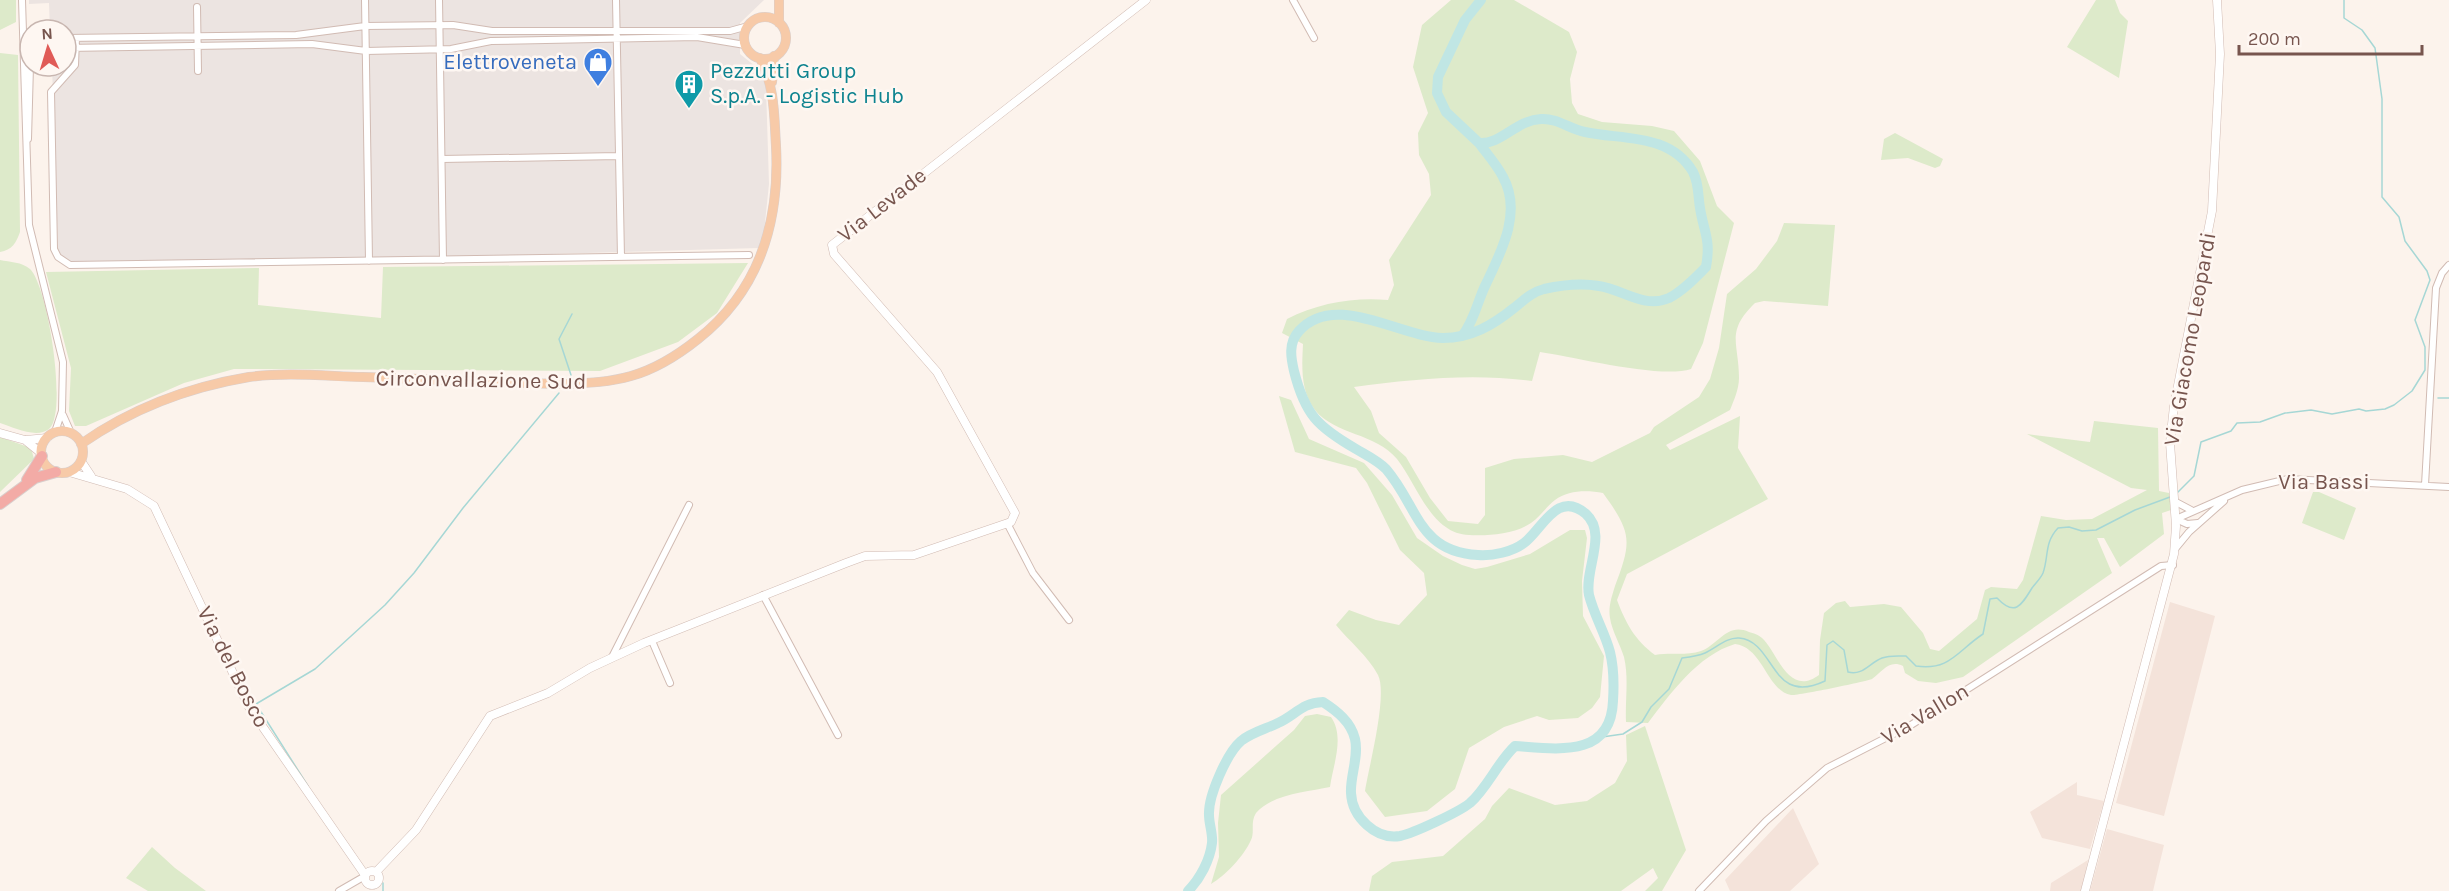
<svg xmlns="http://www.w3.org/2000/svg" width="2449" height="891" viewBox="0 0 2449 891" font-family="Karla,sans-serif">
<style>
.residential{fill:#f4e3da}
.industrial{fill:#ece4e1}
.green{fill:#ddeaca}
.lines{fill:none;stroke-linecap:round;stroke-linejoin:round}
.stream{stroke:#a6d7d5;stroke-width:1.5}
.river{stroke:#c0e6e4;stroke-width:10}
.minor-casing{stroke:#d1bbb3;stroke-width:8}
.tertiary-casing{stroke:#d1bbb3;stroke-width:9}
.primary-casing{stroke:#d9cfcd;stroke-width:10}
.motorway-casing{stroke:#d9cfcd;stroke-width:12}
.minor{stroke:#fff;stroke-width:6}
.tertiary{stroke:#fff;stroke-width:8}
.primary{stroke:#f7caa8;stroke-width:9}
.motorway{stroke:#f3aba6;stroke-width:10}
.labels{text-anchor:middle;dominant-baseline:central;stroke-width:5;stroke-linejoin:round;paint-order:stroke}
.shop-label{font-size:22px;fill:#366cbe;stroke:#fef7f2;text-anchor:end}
.culture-label{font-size:22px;fill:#0d838f;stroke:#fef7f2;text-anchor:start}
.street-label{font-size:22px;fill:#77554e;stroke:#fef7f2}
</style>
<rect width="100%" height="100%" fill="#fcf3ec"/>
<path class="residential" d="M2170 602 2215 616 2164 816 2116 803Z
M2077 782V795L2104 801 2090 849 2042 838 2030 812Z
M1793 808 1819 864 1790 891H1730L1725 880Z
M2107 829 2164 845 2153 891H2090Z
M2088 860 2082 891H2050L2051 883Z"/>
<path class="industrial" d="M29 0H764L740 23V54L760 70 766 87 769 184 764 232 759 248 71 268 58 251 52 66H66V30H50L49 3 29 4Z"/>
<path class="green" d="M0 0H16V22L0 30Z
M1451 0H1514L1569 32 1577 52 1570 79 1572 103 1578 114 1602 122 1652 126 1674 131 1700 161 1717 206 1734 223 1703 343 1691 369C1660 379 1575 357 1540 352L1532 381C1473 373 1413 379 1354 387L1371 411 1379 433 1406 457 1430 498 1448 521 1478 524 1485 515V468L1514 459 1563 455 1592 462 1650 433 1654 427 1699 397 1710 379 1719 348 1727 294 1756 269 1777 241 1784 223 1835 225 1828 306 1764 301 1755 303C1725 332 1739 343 1739 378 1739 389 1734 400 1730 410L1666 445 1670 450 1740 416 1738 448 1768 499 1627 574 1617 600C1626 624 1635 640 1655 655 1670 652 1687 656 1701 651 1718 645 1727 622 1749 632 1753 633 1759 635 1762 638 1777 651 1788 698 1819 675L1820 640 1824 613 1836 603 1845 601 1850 607 1884 604 1901 607 1923 633 1930 649 1939 651 1977 619 1985 590 1991 587 2017 589 2023 580 2041 516 2066 520 2092 519 2147 490 2131 488 2027 434 2090 442 2094 421 2158 428 2159 491 2169 493 2171 510 2162 513 2164 534 2120 567 2104 538H2097L2112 573 1963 677 1936 683 1918 681 1905 673 1903 666C1889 659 1882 672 1872 679 1868 681 1797 696 1791 695 1767 691 1763 647 1735 644 1698 655 1670 694 1648 723L1626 722C1625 700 1629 678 1624 657 1620 644 1612 631 1610 618 1608 607 1612 596 1615 586 1632 541 1632 533 1603 493 1587 490 1568 490 1555 500 1546 507 1540 517 1531 523 1515 534 1489 536 1469 535 1431 534 1417 484 1397 459 1376 433 1335 435 1315 410 1300 391 1302 365 1303 344L1282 333 1287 319C1318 303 1354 297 1388 300L1394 285 1389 260 1431 195 1429 174 1419 155 1418 133 1428 113 1413 67 1422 25Z
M2096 0H2115L2120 13 2128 21 2119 78 2067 47Z
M0 53 18 55 20 232C16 243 12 250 0 252Z
M1895 133 1943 159 1940 166 1935 168 1908 158 1881 160 1884 139Z
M0 260C10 262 22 262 30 269 48 286 68 413 49 429 36 439 13 427 0 423Z
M748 263 717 313 678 342 600 371 234 369 184 383 86 426H75L69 411 71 368 46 272 259 268 258 305 381 318 383 267Z
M1279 396 1291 400 1309 439 1364 463 1392 495 1417 538 1443 556 1462 565 1475 569 1487 567 1530 554 1570 530H1585L1587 538 1582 581 1583 616 1604 656 1600 697 1592 708 1578 718 1549 720 1537 716 1504 727 1469 748 1455 789 1427 811 1385 817 1365 791C1369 766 1388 695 1378 675 1368 656 1349 641 1336 625L1349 610 1376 620 1399 625 1427 595 1424 573 1400 550 1367 483 1356 468 1295 452Z
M0 437 31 448 34 459 0 492Z
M2313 492H2319L2356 508 2344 540 2302 523Z
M1317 714 1331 717C1345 737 1333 765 1330 787 1307 792 1272 794 1256 813 1250 822 1255 832 1251 840 1244 856 1225 876 1211 884L1219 857 1218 823 1221 795 1294 730 1305 716Z
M1645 726 1686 850 1662 891H1645L1658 878 1653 868 1621 891H1369L1372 876 1392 862 1443 856 1485 819 1492 806 1509 788 1555 805 1587 801 1615 783 1627 761 1626 735Z
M152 847 175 868 206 891H148L126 878Z"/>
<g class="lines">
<path class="stream" d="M571 375 559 339 572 314
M2438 398H2449
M2177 493 2194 476 2201 442 2231 431 2237 423 2260 422 2285 413 2311 410 2332 414 2359 409 2366 411 2385 409 2394 405 2412 391 2425 370V347L2415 320 2430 280 2427 271 2405 241 2399 217 2382 197V99L2375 48 2362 30 2344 18V0
M1602 737 1623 734 1642 722 1651 707 1669 689 1682 658C1690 657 1698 656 1705 653 1716 648 1727 637 1739 638 1776 641 1770 707 1825 681L1827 645 1833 641 1844 650 1848 672C1863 676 1869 663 1882 658 1890 655 1898 656 1906 656L1916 666C1950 671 1957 651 1983 634L1990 599 1997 598C2015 617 2021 606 2032 588 2035 584 2041 578 2043 573 2049 556 2044 543 2058 528L2069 527 2082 531 2096 530 2135 510 2170 497
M308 786 256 704 315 669 385 605 414 573 463 508 559 393
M383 891V883"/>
<path class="river" d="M1462 336C1474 321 1477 303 1485 286 1500 254 1523 213 1503 177 1497 165 1487 154 1479 143
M1188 891C1200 879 1210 860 1212 843 1213 834 1209 824 1209 815 1208 796 1227 753 1241 741 1252 732 1266 729 1278 723 1296 715 1301 703 1323 702 1337 711 1351 722 1355 739 1359 757 1350 776 1351 793 1352 817 1376 840 1400 836 1414 833 1459 812 1470 803 1488 787 1497 763 1515 746 1558 749 1611 758 1613 701 1614 685 1614 668 1610 652 1605 633 1594 615 1589 595 1584 570 1608 534 1586 514 1557 489 1542 530 1524 543 1512 552 1493 556 1478 555 1418 552 1418 506 1386 469 1377 460 1366 455 1356 449 1318 427 1305 415 1294 371 1291 358 1288 343 1299 331 1335 291 1399 337 1443 338 1471 338 1493 325 1514 308 1524 300 1532 292 1544 289 1562 285 1581 283 1599 286 1622 289 1644 309 1669 298 1683 291 1695 278 1706 267 1711 239 1704 233 1700 208 1698 197 1699 183 1693 172 1670 133 1622 140 1585 132 1569 129 1558 118 1541 119 1516 120 1501 145 1479 143L1446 112 1437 93 1438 77 1465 20 1481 0"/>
<g class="minor-casing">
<path id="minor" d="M22 0 29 225 63 362 62 411 55 432
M365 0 369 261
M439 0 443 260
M616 0 621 257
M1293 0 1314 38
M197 7 198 71
M66 38 296 35 365 26 453 25 492 31H730L748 26
M76 38 75 65 51 92 54 249 58 257 70 265 749 255
M66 48 312 44 366 51 451 49 491 41 697 37 745 45
M28 139 30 66
M442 159 619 156
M63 415 71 433
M2425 485 2436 288 2442 273 2449 265
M2174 501 2191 510
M2176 519 2242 490 2288 479 2449 487
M2176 519 2187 524 2198 523
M1007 523 1033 573 1069 620
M2175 549 2189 532 2224 501
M763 595 838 735
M652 641 670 683
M612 657 689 505
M339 891 365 876
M1699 891 1766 821 1827 768 1911 725 2161 566 2173 565"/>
</g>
<g class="tertiary-casing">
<path id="tertiary" d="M0 433 25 440 41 453
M26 440 47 438
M81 461 91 476
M69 472 127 489 154 506 249 707 365 875
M365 878a7 7 0 1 1 14 0a7 7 0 1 1-14 0Z
M376 872 416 830 490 716 548 693 590 668 644 643 846 563 865 556 914 555 1011 522 1015 513 937 372 834 254 832 245 1146 0
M2085 891 2174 554 2176 526 2170 443 2174 406 2212 211 2220 54 2217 0"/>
</g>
<g class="primary-casing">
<path id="primary" d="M744 38a21 21 0 1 1 42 0a21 21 0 1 1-42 0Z
M779 23V0
M772 82 774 56
M41 452a21 21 0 1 1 42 0a21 21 0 1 1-42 0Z
M81 444C131 409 189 387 249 377 286 372 325 376 363 377 431 379 500 383 568 384 589 383 610 382 631 376 656 369 678 355 698 339 760 290 780 222 776 146 774 113 775 88 760 58"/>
</g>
<g class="motorway-casing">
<path id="motorway" d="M27 480 42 456
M0 504 35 478 56 472"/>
</g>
<use href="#minor" class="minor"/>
<use href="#tertiary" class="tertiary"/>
<use href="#primary" class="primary"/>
<use href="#motorway" class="motorway"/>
</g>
<defs>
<g id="shop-pin" transform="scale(1.5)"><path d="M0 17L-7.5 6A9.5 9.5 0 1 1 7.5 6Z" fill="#3f7fe0" stroke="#fef7f2"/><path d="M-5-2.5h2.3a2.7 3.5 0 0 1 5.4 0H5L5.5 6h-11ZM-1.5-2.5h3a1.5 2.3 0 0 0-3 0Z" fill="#fff"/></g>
<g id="building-pin" transform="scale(1.5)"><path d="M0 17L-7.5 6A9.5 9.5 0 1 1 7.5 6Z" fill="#0f9aa8" stroke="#fef7f2"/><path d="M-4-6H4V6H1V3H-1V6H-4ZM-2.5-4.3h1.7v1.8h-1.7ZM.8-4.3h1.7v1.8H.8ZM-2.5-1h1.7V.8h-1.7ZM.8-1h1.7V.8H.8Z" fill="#fff"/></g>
</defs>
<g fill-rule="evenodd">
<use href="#shop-pin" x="598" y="62"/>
<use href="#building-pin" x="689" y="84"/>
</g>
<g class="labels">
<g class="shop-label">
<text x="577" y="62">Elettroveneta</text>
</g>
<g class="culture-label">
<text x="710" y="71">Pezzutti Group<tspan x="710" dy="25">S.p.A. - Logistic Hub</tspan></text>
</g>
<g class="street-label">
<text transform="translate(882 205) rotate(-38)">Via Levade</text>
<text transform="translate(2190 339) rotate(-80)">Via Giacomo Leopardi</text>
<text transform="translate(481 380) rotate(1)">Circonvallazione Sud</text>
<text x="2324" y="482">Via Bassi</text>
<text transform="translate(233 667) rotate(63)">Via del Bosco</text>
<text transform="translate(1925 714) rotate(-31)">Via Vallon</text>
</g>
</g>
<g transform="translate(48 48) rotate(356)"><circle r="28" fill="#fef7f2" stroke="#c8b6b0" stroke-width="1.5"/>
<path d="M0-4.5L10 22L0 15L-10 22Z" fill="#e05b57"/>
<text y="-9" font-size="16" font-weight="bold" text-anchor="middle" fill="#77554e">N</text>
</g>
<path d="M2239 45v9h183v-9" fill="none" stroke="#77554e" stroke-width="3"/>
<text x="2248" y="45" font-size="18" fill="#77554e" stroke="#fef7f2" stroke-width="4.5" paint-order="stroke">200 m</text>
</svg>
